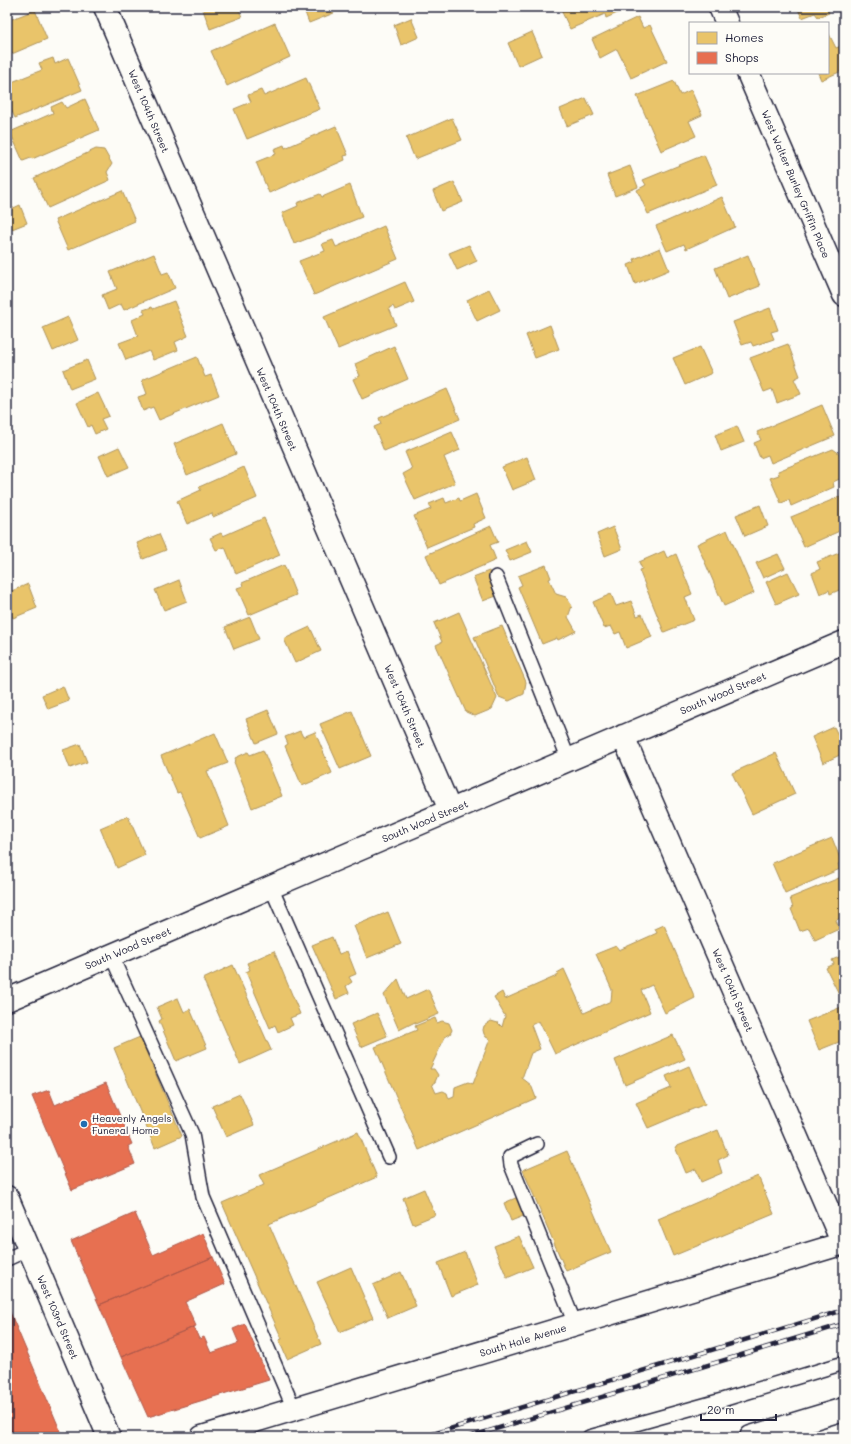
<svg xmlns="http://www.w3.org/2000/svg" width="851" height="1444" viewBox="0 0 851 1444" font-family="Mali,sans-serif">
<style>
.homes{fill:#e9c46a;stroke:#ad935c}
.shops{fill:#e76f51;stroke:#ac584a}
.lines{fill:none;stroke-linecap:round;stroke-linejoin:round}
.lane-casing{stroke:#22223b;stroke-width:16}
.street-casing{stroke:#22223b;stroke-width:25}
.secondary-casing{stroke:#22223b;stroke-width:25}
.lane{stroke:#fdfcf7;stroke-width:13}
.street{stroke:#fdfcf7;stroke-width:22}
.secondary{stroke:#fdfcf7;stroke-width:22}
.rail-casing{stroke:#22223b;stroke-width:4.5}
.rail{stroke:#fdfcf7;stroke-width:3;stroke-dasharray:9;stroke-linecap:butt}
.poi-dot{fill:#1f6fb2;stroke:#fdfcf7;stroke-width:1.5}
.labels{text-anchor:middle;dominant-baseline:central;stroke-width:4;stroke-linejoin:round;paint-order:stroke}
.street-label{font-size:10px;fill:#22223b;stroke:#fdfcf7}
.poi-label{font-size:10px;fill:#22223b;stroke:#fdfcf7;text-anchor:start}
</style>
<rect width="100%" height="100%" fill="#fdfcf7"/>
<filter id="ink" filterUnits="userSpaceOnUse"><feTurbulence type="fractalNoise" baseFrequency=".025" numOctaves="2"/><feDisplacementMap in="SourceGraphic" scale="8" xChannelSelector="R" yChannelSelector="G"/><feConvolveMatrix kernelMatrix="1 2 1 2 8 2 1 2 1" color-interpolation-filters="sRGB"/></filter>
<g filter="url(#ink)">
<path class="homes" d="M202 7H238L242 17 210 29Z
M303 7H331L334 13 309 23Z
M567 7H631L606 18 605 14 570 29 561 10Z
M797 7H831L827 9 829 13 818 17 815 13 802 18Z
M35 10 47 39 7 56V21Z
M638 17 643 28 650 25 667 61 631 78 617 49 600 58 592 39Z
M411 18 419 37 401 45 394 25Z
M275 23 290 57 227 86 211 51Z
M532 32 542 55 518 66 508 43Z
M828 32 836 48 844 45V70L821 80 818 73H828Z
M53 58 55 64 68 58 82 90 15 118 7 101V84L42 70 39 63Z
M306 78 320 109 247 139 234 109 251 102 248 95 261 90 264 96Z
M674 81 680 95 691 90 702 115 689 121 696 136 661 151 637 96Z
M586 98 594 115 567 126 560 109Z
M85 99 99 130 32 159 31 158 23 161 10 132 53 113 51 107 62 102 66 108Z
M452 118 462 140 415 159 406 138Z
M336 126 348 155 344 156 345 160 269 193 256 162 276 154 274 149 284 145 285 148Z
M96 149 104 150 112 164 107 172 110 180 48 208 34 178Z
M704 155 717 185 648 214 637 190 646 185 643 180Z
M630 166 638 187 615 196 607 175Z
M454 182 463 202 441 211 433 191Z
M350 185 362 217 294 244 282 213 298 206 297 203 320 194 322 197Z
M122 191 135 221 68 250 55 220Z
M722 197 735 227 686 249 684 244 667 251 656 226Z
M20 205 27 223 7 231V211Z
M384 226 398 259 314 295 299 261 325 251 322 244 333 240 336 247Z
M469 245 477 261 457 270 449 253Z
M660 248 669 270 635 284 628 265 635 262 634 259Z
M154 254 162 274 168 272 175 288 124 310 121 304 108 310 102 295 117 289 110 272Z
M748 255 760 286 727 299 715 268Z
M405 282 414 302 395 310 393 306 389 308 396 325 338 349 324 317Z
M489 289 500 310 477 321 467 300Z
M174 301 188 336 175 342 178 350 153 360 149 351 126 360 119 343 138 336 132 320 145 314 143 310 152 307 153 309Z
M770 308 778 330 771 332 774 339 753 346 751 342 742 345 733 322Z
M68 317 78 340 53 351 43 328Z
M550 325 559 349 535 358 526 335Z
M788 344 800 376 794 379 801 394 777 403 772 389 764 392 750 358Z
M394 346 408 379 362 399 353 379 360 376 355 364Z
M700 347 712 373 685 385 673 358Z
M197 357 205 377 211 375 219 395 159 420 153 407 143 411 138 397 147 394 142 380Z
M87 360 95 379 70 389 63 370Z
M447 389 460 419 384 451 374 427 381 424 379 418Z
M98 393 109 416 101 419 106 429 95 434 91 425 88 427 77 403Z
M822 405 835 436 771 463 768 455 760 458 754 443 761 440 757 432Z
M223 423 236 454 187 475 174 444Z
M737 426 744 442 721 451 715 435Z
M452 432 460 450 444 457 455 483 415 500 403 474 412 469 405 452Z
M119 447 129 467 108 476 99 456Z
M833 449 840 454 844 461V477L833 482 834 487 791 506 789 500 781 503 770 478 779 475 778 471Z
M527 457 536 480 512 490 502 467Z
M244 467 257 498 213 517 212 513 187 524 177 501 201 490 199 487Z
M476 494 486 518 473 524 474 527 427 547 414 516 431 509 429 504 444 498 446 503 459 498 460 501Z
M844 495V529L804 547 791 517Z
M760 505 768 526 745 536 736 515Z
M264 518 280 555 236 574 225 547 216 550 210 538 221 533 223 536Z
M491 526 498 542 490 545 496 560 439 585 426 555Z
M613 527 622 549 605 556 597 534Z
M727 530 754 593 724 606 697 544Z
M159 534 166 550 143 559 137 543Z
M527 541 532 552 510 561 505 550Z
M664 551 667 558 676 554 692 594 685 597 694 620 664 632 639 570 642 569 639 562Z
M844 551V588L830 594 829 590 820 594 812 573 820 569 817 562Z
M778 554 785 568 763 578 756 563Z
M284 565 296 595 249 615 237 588 243 586 242 583Z
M546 565 551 578 549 579 556 594 566 597 572 606 568 617 576 631 558 640 557 638 542 644 518 587 522 585 518 576Z
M489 571 499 595 483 601 473 577Z
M788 572 799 594 776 604 766 582Z
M179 580 187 601 164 610 155 590Z
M28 584 37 608 13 618 7 604V593Z
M611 594 616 606 631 601 637 616 642 614 652 637 626 648 620 632 615 634 611 626 604 628 593 602Z
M459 612 497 698 492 709 475 716 466 712 436 645 442 642 434 623Z
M250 617 259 639 234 649 225 627Z
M502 626 526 682 524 694 509 701 499 697 474 637Z
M310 627 321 651 295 663 284 639Z
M63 686 69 701 48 709 42 695Z
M268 710 278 734 256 743 246 719Z
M352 711 371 756 340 769 320 724Z
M834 727 844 747V753L823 763 812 737Z
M300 731 303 737 315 732 332 773 302 786 285 746 288 744 285 737Z
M215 733 228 763 207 771 229 826 200 838 180 792 177 793 161 756Z
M80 744 87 762 70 768 63 750Z
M263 750 282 796 252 808 234 762 236 760 235 758 248 752 250 755Z
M776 753 795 794 752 814 732 773Z
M128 816 145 855 117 868 100 828Z
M832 838 842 863 838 864 840 869 785 893 772 863Z
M844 876V911L841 912 843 917 836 920 839 929 815 940 809 928 800 931 791 909 793 908 790 898Z
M388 912 401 944 367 958 354 926Z
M664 925 695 998 665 1013 652 985 641 990 650 1012 555 1054 539 1021 531 1025 540 1049 531 1053 522 1078 531 1085 536 1098 419 1150 375 1047 417 1030 415 1026 435 1018 437 1023 442 1021 449 1023 452 1030 450 1034 445 1037 430 1069H434L438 1075 435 1082 432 1084 436 1093 443 1091 447 1093 449 1099 454 1097 455 1087 468 1082 473 1084 490 1039 486 1037 484 1034 483 1030 484 1026 491 1021 498 1023 502 1027 505 1016 494 997 502 992 505 999 559 975 557 973 564 969 584 1013 611 1001 612 990 596 954 616 946 619 950 657 933 655 929Z
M332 937 339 954 347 951 356 974 349 977 352 982 346 986 349 993 336 999 312 945Z
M274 951 300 1014 290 1018 293 1025 278 1032 275 1025 270 1028 246 972 250 970 247 963Z
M844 955V991L839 994 826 968 834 964 832 960Z
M233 965 271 1050 240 1064 203 979Z
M398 979 406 999 428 989 439 1014 415 1024V1022L399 1030 384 995Z
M178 998 184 1012 190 1009 207 1048 176 1061 159 1021 162 1019 157 1007Z
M844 1006V1040L819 1050 807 1021Z
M377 1013 387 1036 361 1047 351 1024Z
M673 1035 685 1059 625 1085 615 1060Z
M140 1037 182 1136 155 1148 114 1048Z
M689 1066 705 1104 648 1128 636 1103 671 1088 666 1076Z
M240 1094 254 1125 226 1137 212 1106Z
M718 1130 728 1155 718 1160 722 1173 701 1182 696 1169 686 1173 675 1147Z
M358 1132 377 1177 269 1224 321 1344 287 1359 279 1340 282 1339 222 1203 264 1185 259 1175Z
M567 1151 611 1252 566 1271 523 1170Z
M758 1176 774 1214 673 1256 658 1219Z
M424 1189 435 1215 413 1224 403 1198Z
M518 1197 526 1215 511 1221 504 1203Z
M519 1236 533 1267 507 1278 494 1246Z
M465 1252 478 1285 451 1296 438 1263Z
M351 1267 373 1318 340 1332 317 1282Z
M401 1272 416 1306 388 1318 373 1285Z"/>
<path class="shops" d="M106 1083 132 1144 128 1146 135 1164 72 1190 32 1096 49 1090 55 1105Z
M135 1213 153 1255 203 1233 213 1257 99 1305 71 1241Z
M213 1257 225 1284 185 1302 196 1326 121 1357 99 1305Z
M7 1305 63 1437H13L7 1422Z
M245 1324 269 1380 148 1417 121 1357 194 1327 199 1339 204 1337 211 1353 239 1343 233 1329Z"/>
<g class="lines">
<g class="lane-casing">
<path id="lane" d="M496 577 569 760
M271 887 389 1157
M111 955 192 1134 203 1197 294 1409
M537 1144 510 1157 511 1165 575 1324
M7 1259 29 1249
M589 1437 722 1400 844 1363"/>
</g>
<g class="street-casing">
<path id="street" d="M105 7 450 810
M720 7 727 23
M748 73 844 295
M623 736 843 1244
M7 1000 844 642
M202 1437 844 1243
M751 1437 844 1409"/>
</g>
<g class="secondary-casing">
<path id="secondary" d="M7 1197 109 1437"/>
</g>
<use href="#lane" class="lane"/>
<use href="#street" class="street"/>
<use href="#secondary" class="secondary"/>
<g class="rail-casing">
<path id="rail" d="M423 1437 844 1310
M469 1437 844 1324"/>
</g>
<use href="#rail" class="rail"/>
</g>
</g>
<circle class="poi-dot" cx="84" cy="1124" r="4"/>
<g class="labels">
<g class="street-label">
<text transform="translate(149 111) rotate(67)">West 104th Street</text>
<text transform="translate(796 184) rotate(67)">West Walter Burley Griffin Place</text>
<text transform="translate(277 409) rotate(67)">West 104th Street</text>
<text transform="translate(723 693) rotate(-23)">South Wood Street</text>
<text transform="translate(405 706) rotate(67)">West 104th Street</text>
<text transform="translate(425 821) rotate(-23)">South Wood Street</text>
<text transform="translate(128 948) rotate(-23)">South Wood Street</text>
<text transform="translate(733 990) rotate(67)">West 104th Street</text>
<text transform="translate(58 1317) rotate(67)">West 103rd Street</text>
<text transform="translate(523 1340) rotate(-17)">South Hale Avenue</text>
</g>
<g class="poi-label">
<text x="92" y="1118">Heavenly Angels<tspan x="92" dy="12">Funeral Home</tspan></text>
</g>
</g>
<rect width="851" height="1444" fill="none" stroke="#fdfcf7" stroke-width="24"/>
<rect x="12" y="12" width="827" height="1420" fill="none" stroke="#22223b" stroke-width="1.5" filter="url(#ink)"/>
<rect x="689" y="22" width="140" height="52" fill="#fdfcf7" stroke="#a5a5ac"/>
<rect x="697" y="32" width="20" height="12" fill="#e9c46a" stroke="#a5a5ac"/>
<text x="725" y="42" font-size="12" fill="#22223b">Homes</text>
<rect x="697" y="52" width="20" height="12" fill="#e76f51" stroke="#a5a5ac"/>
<text x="725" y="62" font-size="12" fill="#22223b">Shops</text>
<path d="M701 1414v6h75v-6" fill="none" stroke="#22223b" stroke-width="2"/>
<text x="707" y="1414" font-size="12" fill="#22223b" stroke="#fdfcf7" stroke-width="3" paint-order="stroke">20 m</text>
</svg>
